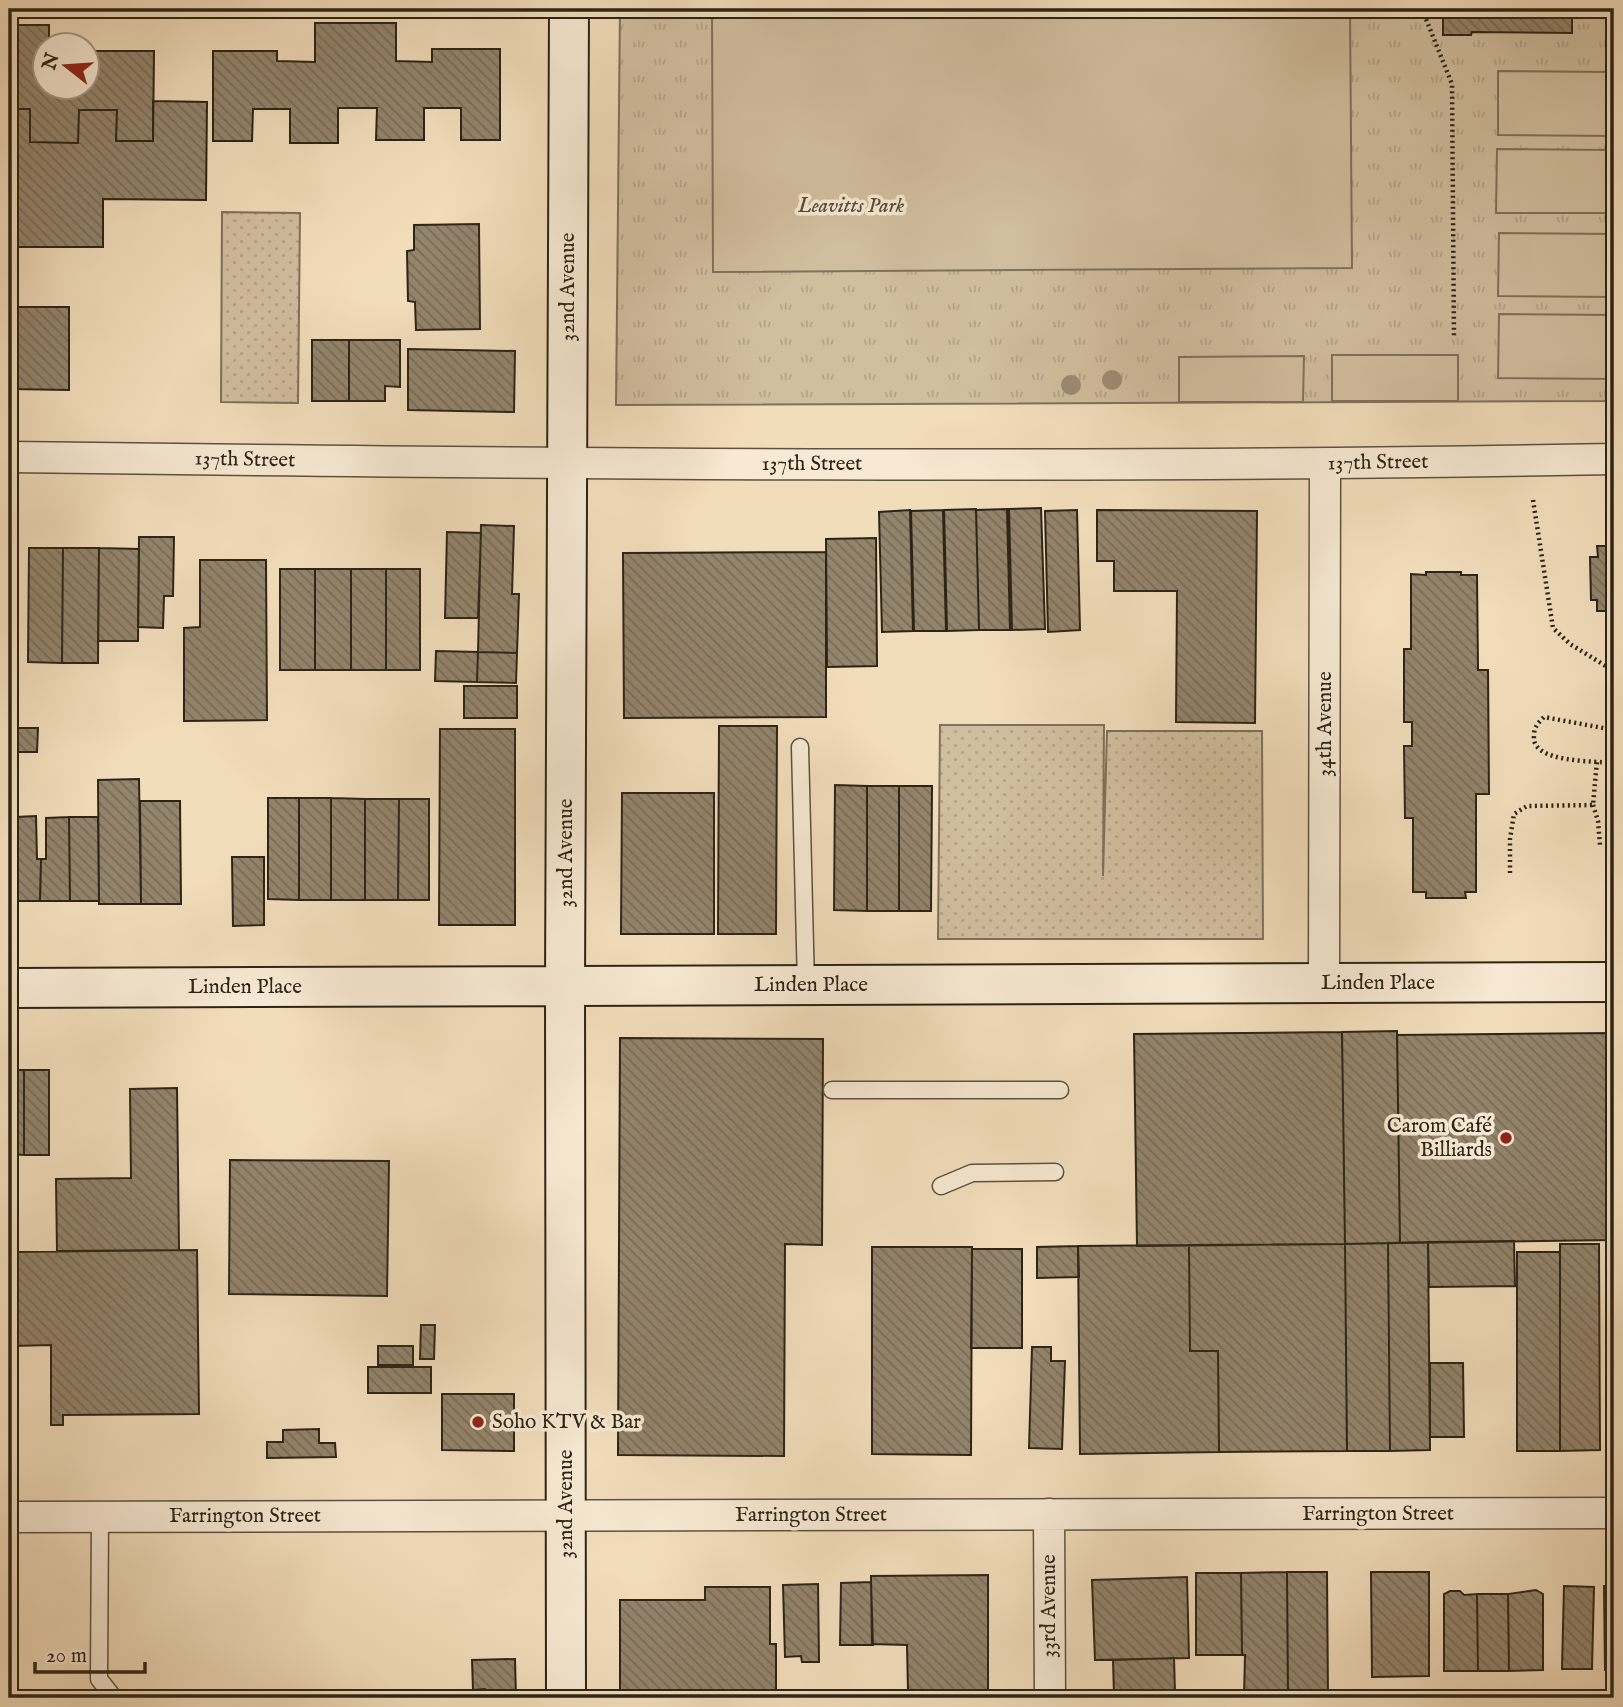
<svg xmlns="http://www.w3.org/2000/svg" width="1623" height="1707" viewBox="0 0 1623 1707" font-family="'IM FELL English',serif">
<style>
.grass{fill:url(#grass-dots);stroke:#7f715b;stroke-width:2}
.park{fill:url(#park-tufts);stroke:#7f715b;stroke-width:2}
.garden{fill:#d1be9f;stroke:#7f715b;stroke-width:2}
.building{fill:url(#building-back-hatch);stroke:#2d2417;stroke-width:2}
.lines{fill:none;stroke-linecap:round;stroke-linejoin:round}
.lane-casing{stroke:#5e5240;stroke-width:19}
.street-casing{stroke:#5e5240;stroke-width:33}
.secondary-casing{stroke:#2d2417;stroke-width:42}
.path{stroke:#2d2417;stroke-width:4.5;stroke-dasharray:2 3.5;stroke-linecap:butt}
.lane{stroke:#f7e9d3;stroke-width:16}
.street{stroke:#f7e9d3;stroke-width:30}
.secondary{stroke:#f7e9d3;stroke-width:38}
.tree{fill:#9c8c74}
.poi-dot{fill:#8f2418;stroke:#f7e9d3;stroke-width:2.5}
.labels{text-anchor:middle;dominant-baseline:central;stroke-width:7;stroke-linejoin:round;paint-order:stroke}
.park-label{font-size:21px;font-style:italic;fill:#564a39;stroke:#f7e9d3}
.street-label{font-size:21px;fill:#2d2417;stroke:#f7e9d3}
.poi-label{font-size:21px;fill:#2d2417;stroke:#f7e9d3;text-anchor:end}
</style>
<defs>
<pattern id="grass-dots" width="8" height="8" patternUnits="userSpaceOnUse" patternTransform="scale(1.75)"><rect width="8" height="8" fill="#d1be9f"/><path d="M2 2h.1M6 6h.1" fill="none" stroke="#b4a388" stroke-width="1.8" stroke-linecap="round"/></pattern>
<pattern id="park-tufts" width="24" height="20" patternUnits="userSpaceOnUse" patternTransform="scale(1.75)"><rect width="24" height="20" fill="#d1be9f"/><path d="M3 7l-1-3M5 7V3M7 7l1-3M15 17l-1-3M17 17v-4M19 17l1-3" fill="none" stroke="#b4a388"/></pattern>
<pattern id="building-back-hatch" width="6" height="6" patternUnits="userSpaceOnUse" patternTransform="scale(1.75)"><rect width="6" height="6" fill="#93846c"/><path d="M-1 5l2 2M0 0l6 6M5-1l2 2" fill="none" stroke="#786c58"/></pattern>
</defs>
<rect width="100%" height="100%" fill="#f2ddbb"/>
<filter id="stains"><feTurbulence type="fractalNoise" baseFrequency=".00286" numOctaves="4"/><feColorMatrix values="0 0 0 0 .2 0 0 0 0 .09 0 0 0 0 .02 0 0 0 .5 -.17"/></filter>
<radialGradient id="worn" r=".72"><stop offset=".6" stop-color="#630" stop-opacity="0"/><stop offset="1" stop-color="#630" stop-opacity=".3"/></radialGradient>
<path class="grass" d="M222 212 300 213 298 403 221 402Z
M940 725H1104L1103 876 1107 731H1262L1263 939H938Z"/>
<path class="park" d="M620 9H1614V401L616 405Z"/>
<path class="garden" d="M712 9H1350L1352 268 713 272Z
M1498 71 1614 72V136L1498 135Z
M1497 149 1614 150V213H1496Z
M1499 233 1614 234V297L1498 296Z
M1499 314 1614 315V379L1498 378Z
M1332 355H1458V401H1332Z
M1304 356 1303 402H1179V357Z"/>
<path class="building" d="M1443 9H1572V33L1472 32 1471 35H1443Z
M315 23H396V61L432 62V49H500V140H461V108H424V140H376L377 108H338V143H290V109H253L252 141H213V51H277V61L315 62Z
M9 25H49V46H46V88H88V51H154L153 141H116L117 110H79L78 143 30 142V109H9Z
M153 101 207 102 206 200 103 199V247H9V109H30V142L78 143 79 110H117L116 141H153Z
M479 224 480 329 416 330 415 302 408 301 407 251 414 250V225Z
M9 307H69V390L9 389Z
M312 340H349V401H312Z
M349 340H400V387L385 386V401H349Z
M408 349 515 351 514 412 408 410Z
M1041 508 1045 629 1012 630 1009 509Z
M976 509 979 630 947 631 944 510Z
M1007 509 1010 630H979L976 510Z
M910 510 913 631 882 632 879 512Z
M943 510 946 631H914L911 511Z
M1077 510 1080 630 1048 632 1045 511Z
M1097 510 1257 511 1255 723 1176 722 1177 591H1114V561H1097Z
M481 525 514 526 512 594H519L517 653 478 652Z
M447 532 481 533 478 618H445Z
M139 537H174L173 596H164L163 628 138 627Z
M876 538 877 666 827 667 826 539Z
M1597 546H1614V611H1597V600H1591L1590 557H1598Z
M29 548H63L62 663 28 662Z
M63 548H99L98 663H62Z
M99 548 139 549 138 641H98Z
M826 552V717L624 718 623 553Z
M200 560H266L267 720 184 721V628L200 627Z
M280 569H315V670H280Z
M315 569H351V670H315Z
M351 569H386V670H351Z
M386 569H420V670H386Z
M1426 572H1461V575H1477L1478 670H1488L1489 794H1476V892H1465L1466 898H1426V892H1413V818H1405L1404 746H1412V722H1404V649H1411V574L1426 575Z
M436 651 478 652 477 682 435 681Z
M478 652 517 653 516 683 477 682Z
M464 686H517V718H464Z
M719 726H777L776 934H718Z
M15 728H38L37 752H14Z
M440 729H515V925H439Z
M139 779 141 904H99L98 780Z
M835 785 867 786V911L834 910Z
M867 786H899V911H867Z
M899 786H932L931 911H899Z
M622 793H714V934H621Z
M268 798H299V900L268 899Z
M299 798H331V900H299Z
M331 798 365 799V900H331Z
M365 799H399L398 900H365Z
M399 799H429V900H398Z
M140 801H180L181 904H141Z
M36 816 37 859H41L40 901H16V817Z
M69 817 70 901H40L41 859H46V818Z
M69 817H98L99 901H70Z
M232 857H264V925L233 926Z
M1397 1031 1400 1243 1345 1244 1342 1032Z
M1342 1032 1345 1244 1137 1246 1134 1034Z
M1614 1033V1240L1400 1243 1397 1035Z
M620 1038 823 1039 822 1245 785 1244 784 1456 618 1455Z
M9 1070H24V1155L9 1154Z
M24 1070H49V1155H24Z
M177 1088 179 1250 57 1251 56 1179 131 1178 130 1089Z
M230 1160 389 1161 387 1296 229 1294Z
M1514 1241 1515 1286 1429 1287 1428 1242Z
M1428 1242 1430 1450 1390 1451 1388 1243Z
M1388 1243 1390 1451H1347L1345 1244Z
M1345 1244 1347 1451 1219 1452 1218 1351H1190L1189 1245Z
M1560 1244H1599L1600 1450 1560 1451Z
M1189 1245 1190 1351H1218L1219 1452 1080 1454 1078 1246Z
M1078 1246 1079 1277 1037 1278V1247Z
M872 1247H972L971 1455 872 1454Z
M972 1249H1022V1348H971Z
M197 1250 199 1414 63 1415V1425H51V1345L12 1346V1384H9V1252Z
M1517 1252H1560V1451H1517Z
M421 1325H435L434 1359H420Z
M378 1346H413V1365H378Z
M1032 1347H1051V1361H1065L1062 1449 1029 1448Z
M1430 1363H1463L1464 1437H1430Z
M368 1367H431V1393H368Z
M442 1394H514V1451L442 1450Z
M319 1429V1443H335L336 1457 267 1458V1442H283V1430Z
M1287 1572H1327L1328 1698H1288Z
M1287 1572 1288 1698H1244L1245 1655H1242L1241 1573Z
M1371 1572H1429V1676L1372 1677Z
M1196 1573H1241L1242 1655H1196Z
M988 1575V1692L908 1691 907 1645 872 1644 871 1576Z
M1187 1577 1189 1658 1095 1660 1092 1580Z
M871 1582 873 1645H840L841 1583Z
M818 1584 819 1662H802L801 1656 785 1657 783 1585Z
M1564 1586 1594 1587 1592 1669H1562Z
M1604 1586H1614V1670H1605Z
M705 1587H770V1644H776V1698H620V1600H705Z
M1536 1590 1543 1594V1670L1509 1671 1508 1594Z
M1450 1591H1460L1464 1595 1477 1594 1478 1671H1444V1594Z
M1477 1594H1508L1509 1671H1478Z
M1174 1658 1175 1693 1114 1695 1113 1660Z
M515 1659 516 1698H486L485 1689 473 1690 472 1660Z
M837 1692H1003V1698H837Z"/>
<g class="lines">
<g class="lane-casing">
<path id="lane" d="M800 747 806 985
M832 1090H1060
M941 1186 972 1173 1055 1172
M100 1517 99 1679 114 1698"/>
</g>
<g class="street-casing">
<path id="street" d="M9 457C544 464 1079 469 1614 459
M1324 983 1325 464
M1049 1514 1050 1698
M9 1517 1614 1513"/>
</g>
<g class="secondary-casing">
<path id="secondary" d="M9 988 1614 982
M566 1698 565 986 569 9"/>
</g>
<path class="path" d="M1422 9 1452 84 1454 338
M1533 500 1553 628 1570 644 1614 671
M1614 730 1544 717C1538 723 1534 727 1534 736 1531 763 1595 761 1614 763
M1593 805 1598 821 1600 845
M1510 873V839L1514 814 1527 806 1593 805 1597 761"/>
<use href="#lane" class="lane"/>
<use href="#street" class="street"/>
<use href="#secondary" class="secondary"/>
</g>
<g class="tree">
<circle cx="1112" cy="380" r="10"/>
<circle cx="1071" cy="385" r="10"/>
</g>
<g class="poi-dot">
<circle cx="1506" cy="1138" r="7"/>
<circle cx="478" cy="1422" r="7"/>
</g>
<g class="labels">
<g class="park-label">
<text x="851" y="206">Leavitts Park</text>
</g>
<g class="street-label">
<text transform="translate(568 287) rotate(-90)">32nd Avenue</text>
<text transform="translate(245 460) rotate(1)">137th Street</text>
<text transform="translate(1378 463) rotate(-1)">137th Street</text>
<text x="812" y="464">137th Street</text>
<text transform="translate(1325 724) rotate(-90)">34th Avenue</text>
<text transform="translate(566 853) rotate(-90)">32nd Avenue</text>
<text x="1378" y="983">Linden Place</text>
<text x="811" y="985">Linden Place</text>
<text x="245" y="987">Linden Place</text>
<text transform="translate(566 1504) rotate(-90)">32nd Avenue</text>
<text x="1378" y="1514">Farrington Street</text>
<text x="811" y="1515">Farrington Street</text>
<text x="245" y="1516">Farrington Street</text>
<text transform="translate(1049 1606) rotate(-90)">33rd Avenue</text>
</g>
<g class="poi-label">
<text x="1492" y="1126">Carom Café<tspan x="1492" dy="24">Billiards</tspan></text>
<text x="492" y="1422" text-anchor="start">Soho KTV &amp; Bar</text>
</g>
</g>
<rect width="1623" height="1707" fill="none" stroke="#f2ddbb" stroke-width="35"/>
<rect x="10" y="10" width="1602" height="1686" fill="none" stroke="#2d2417" stroke-width="3.5"/>
<rect x="18" y="18" width="1588" height="1672" fill="none" stroke="#2d2417" stroke-width="2"/>
<g transform="translate(66 66) rotate(287)"><circle r="33" fill="#f7e9d3" stroke="#a69a88" stroke-width="2"/>
<path d="M0-5L12 26L0 18L-12 26Z" fill="#8f2418"/>
<text y="-10" font-size="19" font-weight="bold" text-anchor="middle" fill="#2d2417">N</text>
</g>
<path d="M35 1662v10h110v-10" fill="none" stroke="#2d2417" stroke-width="3.5"/>
<text x="46" y="1662" font-size="21" fill="#2d2417" stroke="#f7e9d3" stroke-width="5" paint-order="stroke">20 m</text>
<rect width="100%" height="100%" filter="url(#stains)"/>
<rect width="100%" height="100%" fill="url(#worn)"/>
</svg>
